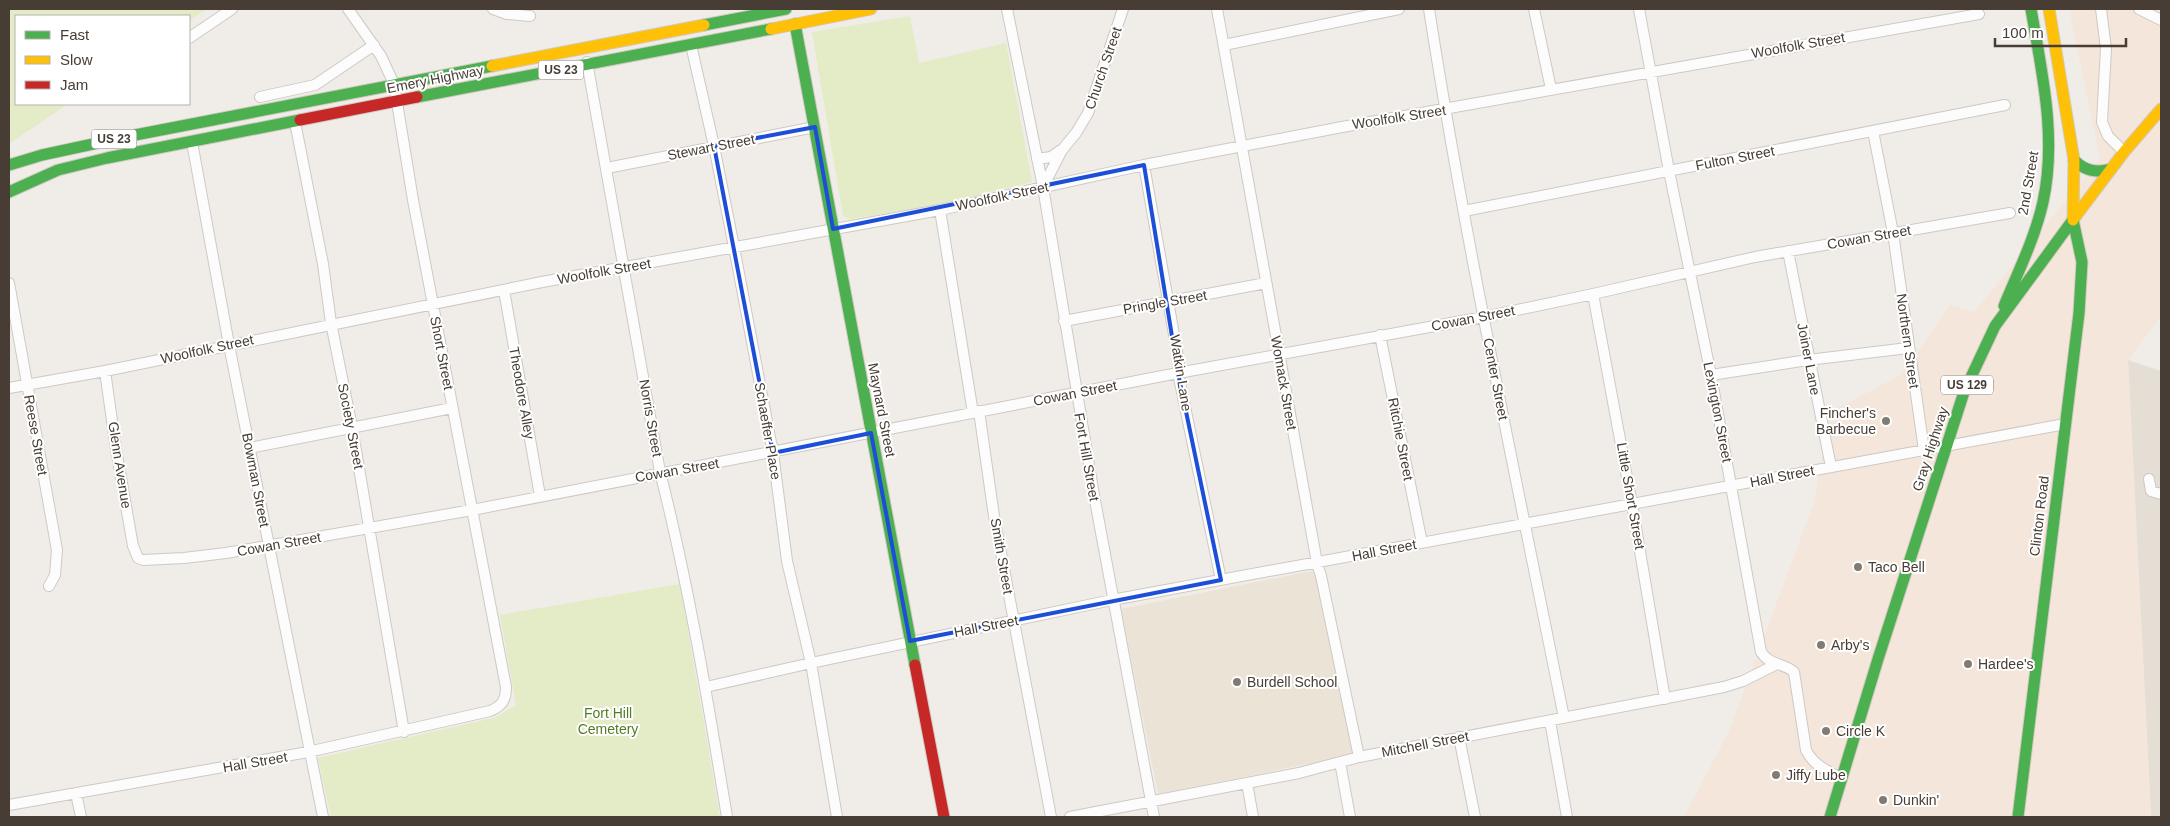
<svg xmlns="http://www.w3.org/2000/svg" width="2170" height="826" viewBox="0 0 2170 826" font-family="Helvetica,sans-serif">
<style>
.residential{fill:#e5ded5}
.commercial{fill:#f4e6da}
.education{fill:#ece3d7}
.green{fill:#e3ecc6}
.lines{fill:none;stroke-linecap:round;stroke-linejoin:round}
.street-casing{stroke:#cdc9c4;stroke-width:12}
.fast-casing{stroke:#d1cac0;stroke-width:13}
.slow-casing{stroke:#d1cac0;stroke-width:13}
.jam-casing{stroke:#d1cac0;stroke-width:13}
.street{stroke:#fdfcfc;stroke-width:10}
.fast{stroke:#4caf50;stroke-width:11}
.slow{stroke:#ffc107;stroke-width:11}
.jam{stroke:#c62828;stroke-width:11}
.marked{fill:none;stroke:#1d4ed8;stroke-width:4;stroke-linejoin:round}
.poi-dot{fill:#827b73;stroke:#fff;stroke-width:2}
.labels{text-anchor:middle;dominant-baseline:central;stroke-width:4;stroke-linejoin:round;paint-order:stroke}
.shield{fill:#fff;stroke:#7e7771;stroke-width:1}
.shield-label{font-size:12px;font-weight:bold;fill:#473d34}
.street-label{font-size:14px;fill:#473d34;stroke:#fff}
.poi-label{font-size:14px;fill:#473d34;stroke:#fff;text-anchor:start}
.park-label{font-size:14px;fill:#547c24;stroke:#fff}
</style>
<rect width="100%" height="100%" fill="#f0ede8"/>
<path class="residential" d="M2128 360 2161 371V817H2151Z"/>
<path class="commercial" d="M2069 9H2161V316L2128 360 2151 817H1684L1729 731 1815 500 1828 413 1901 375 1950 305 1974 312 2100 159Z"/>
<path class="education" d="M1316 570 1353 755 1158 794 1121 609Z"/>
<path class="green" d="M9 9H207L189 21V16H16V104H68L9 144Z
M910 16 919 63 1006 43 1032 182 939 205 851 219 843 216 812 32Z
M680 584 720 817H331L318 758 493 718 516 705 500 615Z"/>
<g class="lines">
<g class="street-casing">
<path id="street" d="M493 9 507 14 530 16
M1007 9 1043 187 1094 495 1154 817
M1217 9 1317 563 1321 576 1359 757
M1429 9C1466 247 1517 482 1564 718
M1534 9 1551 89
M1639 9 1669 171 1711 375 1761 652C1770 666 1782 662 1794 672L1806 750C1813 765 1828 771 1842 779
M2101 9 2106 49 2102 122 2108 136 2124 152
M2139 9 2161 20
M189 38 232 9
M691 45 714 146 734 247 773 453 787 561 811 663 837 817
M1224 45 1399 9
M587 62 660 472C689 586 708 702 727 817
M260 97 315 85 374 45
M295 122 323 264 331 323 352 427 404 732
M1873 131 1893 233 1924 450
M192 142 229 345 323 817
M1037 159 1051 157 1061 150
M1144 165 1179 363 1178 373 1221 580
M607 168 815 127
M1043 187 1062 150 1076 133 1088 113 1123 9
M940 210 973 413
M1464 211 2005 105
M1788 251 1831 467
M9 283 57 550 55 575 49 586
M504 290 540 496
M1593 294 1632 504 1665 699
M1064 321 1266 283
M1380 335 1422 543
M105 371 116 449 133 546 138 558 143 560 184 558 226 553 472 510 1178 373 1484 317 1593 294 1755 257 2010 213
M1711 375 1808 360 1908 348
M9 388 105 371 542 282 940 210 1144 165 1342 127 1979 14
M979 411 994 516 1051 817
M250 448 452 408
M2149 479 2151 491 2161 494
M706 687 811 663 1112 600 2065 424
M1550 721 1567 817
M1459 737 1475 817
M1340 762 1350 817
M1247 783 1253 817
M76 793 81 817
M9 805 308 752 490 711C502 706 506 700 506 687L413 200 394 84 381 56 348 9
M1070 817 1299 773 1359 757 1724 687 1743 681 1777 664"/>
</g>
<g class="fast-casing">
<path id="fast" d="M795 24 915 665
M704 25 786 9
M417 97 771 29
M2074 160C2085 171 2096 173 2111 169
M9 165 42 155 135 135 492 66
M9 192 58 170 107 158 300 120
M2004 306C2018 272 2035 238 2043 202 2057 138 2042 73 2031 9
M1830 817 1878 659 1964 392 1995 326 2075 217
M2018 817 2079 313 2082 262 2073 220"/>
</g>
<g class="slow-casing">
<path id="slow" d="M2049 9 2074 160 2073 220
M771 29 871 9
M492 66 704 25
M2075 217 2124 152 2161 109"/>
</g>
<g class="jam-casing">
<path id="jam" d="M300 120 417 97
M915 665 944 817"/>
</g>
<use href="#street" class="street"/>
<use href="#fast" class="fast"/>
<use href="#slow" class="slow"/>
<use href="#jam" class="jam"/>
</g>
<path class="marked" d="M815 127 833 229 1144 165 1178 373 1221 580 910 641 871 433 773 453 714 146Z"/>
<g class="poi-dot">
<circle cx="1886" cy="421" r="5"/>
<circle cx="1858" cy="567" r="5"/>
<circle cx="1821" cy="645" r="5"/>
<circle cx="1968" cy="664" r="5"/>
<circle cx="1237" cy="682" r="5"/>
<circle cx="1826" cy="731" r="5"/>
<circle cx="1776" cy="775" r="5"/>
<circle cx="1883" cy="800" r="5"/>
</g>
<g class="labels">
<g class="shield">
<rect x="538.5" y="60.5" width="45" height="19" rx="4"/>
<rect x="91.5" y="129.5" width="45" height="19" rx="4"/>
<rect x="1941" y="375.5" width="52" height="19" rx="4"/>
</g>
<g class="shield-label">
<text x="561" y="70">US 23</text>
<text x="114" y="139">US 23</text>
<text x="1967" y="385">US 129</text>
</g>
<g class="street-label">
<text transform="translate(1798 45) rotate(-10)">Woolfolk Street</text>
<text transform="translate(1103 68) rotate(-71)">Church Street</text>
<text transform="translate(435 79) rotate(-11)">Emery Highway</text>
<text transform="translate(1399 117) rotate(-9)">Woolfolk Street</text>
<text transform="translate(711 147) rotate(-11)">Stewart Street</text>
<text transform="translate(1735 158) rotate(-11)">Fulton Street</text>
<text transform="translate(2028 183) rotate(-80)">2nd Street</text>
<text transform="translate(1002 196) rotate(-12)">Woolfolk Street</text>
<text transform="translate(1869 237) rotate(-10)">Cowan Street</text>
<text transform="translate(604 271) rotate(-10)">Woolfolk Street</text>
<text transform="translate(1165 302) rotate(-10)">Pringle Street</text>
<text transform="translate(1473 318) rotate(-11)">Cowan Street</text>
<text transform="translate(1908 341) rotate(82)">Northern Street</text>
<text transform="translate(207 349) rotate(-12)">Woolfolk Street</text>
<text transform="translate(442 353) rotate(79)">Short Street</text>
<text transform="translate(1809 359) rotate(79)">Joiner Lane</text>
<text transform="translate(1181 373) rotate(81)">Watkin Lane</text>
<text transform="translate(1496 379) rotate(79)">Center Street</text>
<text transform="translate(1284 383) rotate(80)">Womack Street</text>
<text transform="translate(522 393) rotate(80)">Theodore Alley</text>
<text transform="translate(1075 393) rotate(-11)">Cowan Street</text>
<text transform="translate(882 410) rotate(79)">Maynard Street</text>
<text transform="translate(1718 412) rotate(79)">Lexington Street</text>
<text transform="translate(651 418) rotate(80)">Norris Street</text>
<text transform="translate(351 426) rotate(79)">Society Street</text>
<text transform="translate(768 431) rotate(80)">Schaeffer Place</text>
<text transform="translate(36 435) rotate(80)">Reese Street</text>
<text transform="translate(1401 439) rotate(79)">Ritchie Street</text>
<text transform="translate(1930 449) rotate(-72)">Gray Highway</text>
<text transform="translate(1087 457) rotate(80)">Fort Hill Street</text>
<text transform="translate(120 465) rotate(81)">Glenn Avenue</text>
<text transform="translate(677 470) rotate(-10)">Cowan Street</text>
<text transform="translate(1782 476) rotate(-11)">Hall Street</text>
<text transform="translate(256 480) rotate(79)">Bowman Street</text>
<text transform="translate(1631 496) rotate(80)">Little Short Street</text>
<text transform="translate(2039 516) rotate(-83)">Clinton Road</text>
<text transform="translate(279 544) rotate(-10)">Cowan Street</text>
<text transform="translate(1384 550) rotate(-11)">Hall Street</text>
<text transform="translate(1002 556) rotate(80)">Smith Street</text>
<text transform="translate(986 626) rotate(-11)">Hall Street</text>
<text transform="translate(1425 744) rotate(-11)">Mitchell Street</text>
<text transform="translate(255 762) rotate(-10)">Hall Street</text>
</g>
<g class="poi-label">
<text x="1876" y="413" text-anchor="end">Fincher's<tspan x="1876" dy="16">Barbecue</tspan></text>
<text x="1868" y="567">Taco Bell</text>
<text x="1831" y="645">Arby's</text>
<text x="1978" y="664">Hardee's</text>
<text x="1247" y="682">Burdell School</text>
<text x="1836" y="731">Circle K</text>
<text x="1786" y="775">Jiffy Lube</text>
<text x="1893" y="800">Dunkin'</text>
</g>
<g class="park-label">
<text x="608" y="713">Fort Hill<tspan x="608" dy="16">Cemetery</tspan></text>
</g>
</g>
<rect width="2170" height="826" fill="none" stroke="#473d34" stroke-width="20"/>
<rect x="15" y="15" width="175" height="90" fill="#ffffff" stroke="#b5b1ae"/>
<rect x="25" y="31" width="25" height="8" fill="#4caf50" stroke="#b5b1ae"/>
<text x="60" y="40" font-size="15" fill="#473d34">Fast</text>
<rect x="25" y="56" width="25" height="8" fill="#ffc107" stroke="#b5b1ae"/>
<text x="60" y="65" font-size="15" fill="#473d34">Slow</text>
<rect x="25" y="81" width="25" height="8" fill="#c62828" stroke="#b5b1ae"/>
<text x="60" y="90" font-size="15" fill="#473d34">Jam</text>
<path d="M1995 38v8h131v-8" fill="none" stroke="#473d34" stroke-width="2.5"/>
<text x="2002" y="38" font-size="15" fill="#473d34" stroke="#ffffff" stroke-width="4" paint-order="stroke">100 m</text>
</svg>
